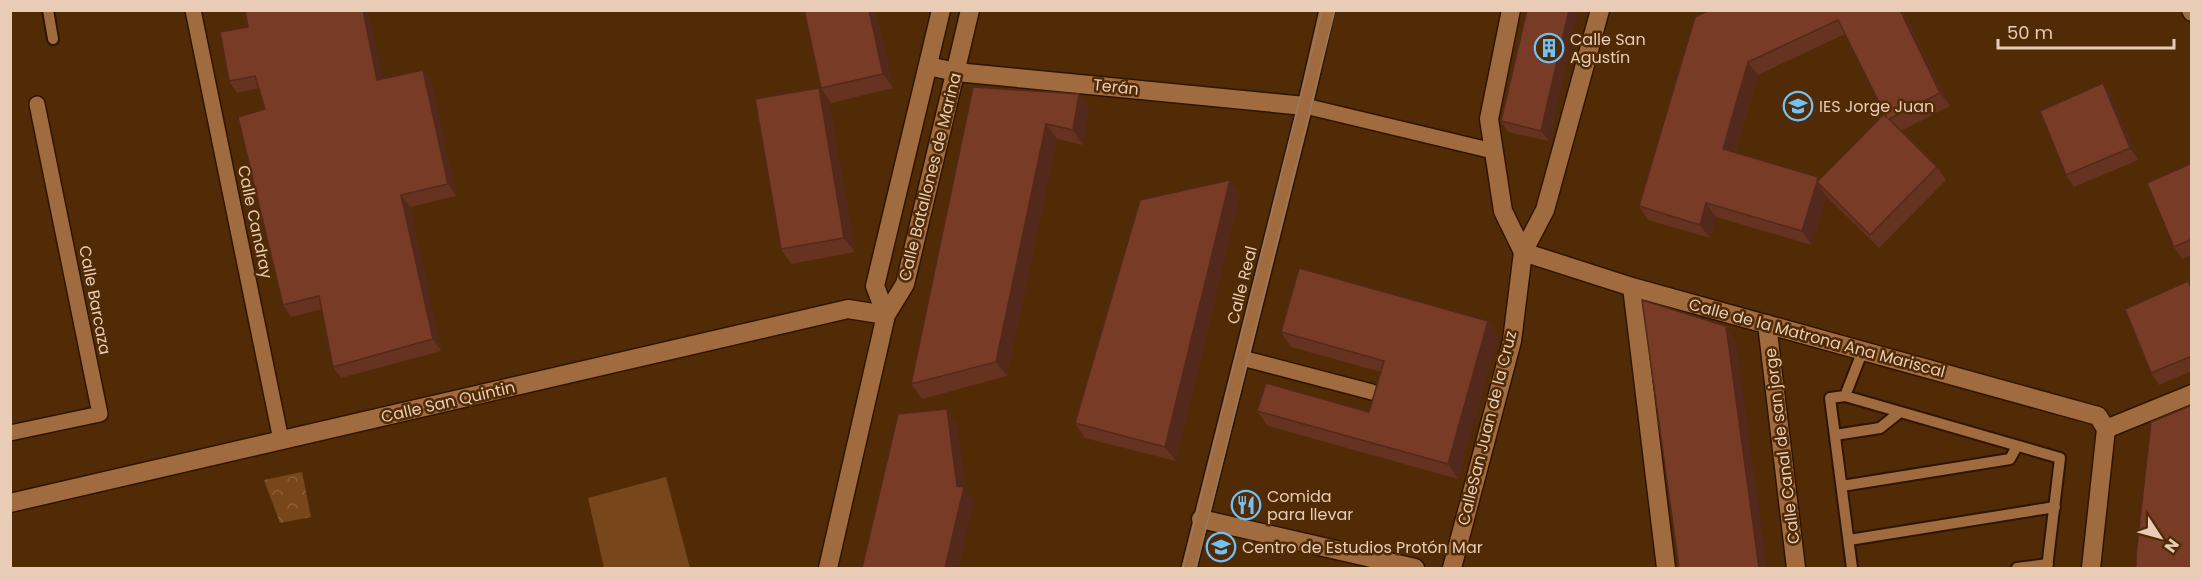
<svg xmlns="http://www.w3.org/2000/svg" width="2202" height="579" viewBox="0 0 2202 579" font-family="Poppins,sans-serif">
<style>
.park{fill:url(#park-crowns)}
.pitch{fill:#77471b}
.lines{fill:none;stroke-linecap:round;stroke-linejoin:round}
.service-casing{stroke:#2f1500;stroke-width:14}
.pedestrian-casing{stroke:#2f1500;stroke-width:18}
.minor-casing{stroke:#2f1500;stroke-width:21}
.tertiary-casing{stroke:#2f1500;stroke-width:21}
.service{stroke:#a06b3f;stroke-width:10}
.pedestrian{stroke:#a06b3f;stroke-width:15}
.minor{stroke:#a06b3f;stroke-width:18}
.tertiary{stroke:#a06b3f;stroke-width:18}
.tram{stroke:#9a795b;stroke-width:1.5}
.wall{fill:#663321;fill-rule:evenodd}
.shaded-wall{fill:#53291b}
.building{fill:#773b26;stroke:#53291b;stroke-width:1.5;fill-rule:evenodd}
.labels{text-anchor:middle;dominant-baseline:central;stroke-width:5;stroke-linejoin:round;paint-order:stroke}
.poi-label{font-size:16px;fill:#e9ccb5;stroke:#502b06;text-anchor:start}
.street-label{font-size:16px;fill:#e9ccb5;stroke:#502b06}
</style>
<defs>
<pattern id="park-crowns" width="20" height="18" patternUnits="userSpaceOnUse" patternTransform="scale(1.5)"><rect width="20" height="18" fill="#77471b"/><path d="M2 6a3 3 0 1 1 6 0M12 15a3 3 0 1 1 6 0" fill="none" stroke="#8a603a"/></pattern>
</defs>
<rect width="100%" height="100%" fill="#502b06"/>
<path class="park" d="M302 472 311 517 280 523 264 480Z"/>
<path class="pitch" d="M666 477 690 568H604L588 498Z"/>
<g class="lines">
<g class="service-casing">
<path id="service" d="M48 10 53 39
M1845 396 1863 350
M1835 435 1880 428 1900 412
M1842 486 2010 459 2017 446
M1849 540 2055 507
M1852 568 1830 398 1845 396 2060 458 2047 568
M2017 568 2048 564"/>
</g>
<g class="pedestrian-casing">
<path id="pedestrian" d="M193 10 281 440
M1305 106 1493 151
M1242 358 1372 392
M10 433 100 414 37 104
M1189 568 1305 106 1327 10"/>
</g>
<g class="minor-casing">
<path id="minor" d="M1511 10 1489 119 1503 211 1523 252
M2191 10 2192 12
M928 66 956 72 1305 106
M1523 252 1632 287 2098 416 2106 429
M1632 287 1666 568
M1767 324 1796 568
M2106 429 2192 394
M10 503 848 309 886 315
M1201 519 1415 568
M1452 568 1512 341 1523 252 1545 210 1600 10
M2091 568 2106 429"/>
</g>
<g class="tertiary-casing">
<path id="tertiary" d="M941 10 875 286 886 315 905 284 970 10
M828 568 886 315"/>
</g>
<use href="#service" class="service"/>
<use href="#pedestrian" class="pedestrian"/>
<use href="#minor" class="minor"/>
<use href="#tertiary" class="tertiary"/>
<path class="tram" d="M1183 568 1322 10
M1196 568 1335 10"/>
</g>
<path class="wall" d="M876 10 893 88 831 103 821 88Z
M1527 10 1549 141 1508 132 1501 121Z
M1709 10H1902L1950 106 1901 131 1937 167 1946 180 1879 248 1826 196 1812 245 1716 217 1710 238 1648 220 1639 206ZM1845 34 1887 118 1820 179 1735 153 1758 75Z
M248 27 383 79 423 70 431 81 456 196 410 207 441 351 341 378 333 367 322 309 291 317 283 305 265 109 259 88 237 93 229 81Z
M2103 83 2111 95 2138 160 2074 187 2066 175Z
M973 87 1089 108 1083 145 1057 139 1007 376 922 399 911 384Z
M819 88 829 102 855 252 791 264 781 249Z
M2192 163V255L2182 259 2174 247Z
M1230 180 1240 195 1176 461 1085 438 1075 423Z
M2188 281 2192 286V371L2159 385 2151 373Z
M1488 321 1498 336 1458 479 1268 426 1257 411 1369 412 1381 372 1291 347 1281 332Z"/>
<path class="shaded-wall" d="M363 10H368L386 92 377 80Z
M869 10H876L893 88 883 74Z
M1569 10H1579L1549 141 1541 131Z
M1900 10H1902L1950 106 1940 93Z
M1748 62 1758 75 1732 162 1723 149Z
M423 70 431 81 456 196 448 184Z
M2103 83 2111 95 2138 160 2130 148Z
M819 88 829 102 855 252 844 238Z
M1079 94 1089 108 1083 145 1073 130Z
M1046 124 1057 139 1007 376 996 362Z
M1230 180 1240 195 1176 461 1165 447Z
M1817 182 1826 196 1812 245 1802 231Z
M401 195 410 207 441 351 433 339Z
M1706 203 1716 217 1710 238 1700 225Z
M1488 321 1498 336 1458 479 1448 464Z
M1726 326 1736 340 1767 568H1759Z
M947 409 957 424 966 490 974 501 959 568H945Z"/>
<path class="building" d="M245 10H363L377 80 423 70 448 184 401 195 433 339 333 367 319 296 283 305 238 117 265 109 255 76 229 81 220 32 248 27Z
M804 10H869L883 74 821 88Z
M1527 10H1569L1541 131 1501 121Z
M1709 10H1900L1940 93 1889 119 1937 167 1870 235 1817 182 1802 231 1706 203 1700 225 1639 206 1695 17ZM1838 20 1887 118 1884 114 1817 182 1818 177 1723 149 1748 62Z
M2103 83 2130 148 2066 175 2040 111Z
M973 87 1079 94 1073 130 1046 124 996 362 911 384Z
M819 88 844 238 781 249 755 99Z
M2192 163V239L2174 247 2147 183Z
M1230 180 1165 447 1075 423 1140 200Z
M1299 268 1488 321 1448 464 1257 411 1266 383 1369 412 1384 361 1281 332Z
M2188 281 2192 290V356L2151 373 2125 309Z
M1642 300 1726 326 1759 568H1679Z
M2192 405V568H2136V555L2151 422Z
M947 409 957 486 964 487 945 568H862L898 414Z"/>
<defs>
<g id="building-ring" transform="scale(1.5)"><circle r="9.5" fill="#502b06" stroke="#72c1f5" stroke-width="1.5"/><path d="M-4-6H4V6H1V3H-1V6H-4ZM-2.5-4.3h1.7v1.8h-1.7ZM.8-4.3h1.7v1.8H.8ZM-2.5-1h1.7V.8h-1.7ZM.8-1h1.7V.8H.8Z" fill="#72c1f5"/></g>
<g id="school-ring" transform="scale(1.5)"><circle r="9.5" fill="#502b06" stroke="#72c1f5" stroke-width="1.5"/><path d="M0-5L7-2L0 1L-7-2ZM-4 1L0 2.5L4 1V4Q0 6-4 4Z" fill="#72c1f5"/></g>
<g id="restaurant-ring" transform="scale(1.5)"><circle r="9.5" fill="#502b06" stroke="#72c1f5" stroke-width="1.5"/><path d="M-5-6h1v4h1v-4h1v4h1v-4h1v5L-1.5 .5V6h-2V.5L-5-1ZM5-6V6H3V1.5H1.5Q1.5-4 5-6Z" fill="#72c1f5"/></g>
<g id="university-ring" transform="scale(1.5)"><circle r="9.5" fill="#502b06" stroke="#72c1f5" stroke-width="1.5"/><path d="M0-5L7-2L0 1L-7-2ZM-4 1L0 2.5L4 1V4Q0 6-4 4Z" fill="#72c1f5"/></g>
</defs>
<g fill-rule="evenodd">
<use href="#building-ring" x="1549" y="48"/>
<use href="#school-ring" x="1798" y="106"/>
<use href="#restaurant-ring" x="1246" y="505"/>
<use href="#university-ring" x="1221" y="547"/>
</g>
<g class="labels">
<g class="poi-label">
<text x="1570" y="39">Calle San<tspan x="1570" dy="18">Agustín</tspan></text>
<text x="1819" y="106">IES Jorge Juan</text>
<text x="1267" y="496">Comida<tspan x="1267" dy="18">para llevar</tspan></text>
<text x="1242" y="547">Centro de Estudios Protón Mar</text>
</g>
<g class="street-label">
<text transform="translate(1116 87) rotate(6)">Terán</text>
<text transform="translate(930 177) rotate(-76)">Calle Batallones de Marina</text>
<text transform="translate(255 222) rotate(78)">Calle Candray</text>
<text transform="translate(1242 285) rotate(-76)">Calle Real</text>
<text transform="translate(95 300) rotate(79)">Calle Barcaza</text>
<text transform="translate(1817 338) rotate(15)">Calle de la Matrona Ana Mariscal</text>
<text transform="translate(448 402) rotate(-13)">Calle San Quintin</text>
<text transform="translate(1487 428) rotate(-76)">CalleSan Juan de la Cruz</text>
<text transform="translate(1782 446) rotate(-97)">Calle Canal de san jorge</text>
</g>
</g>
<rect width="2202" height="579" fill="none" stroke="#e9ccb5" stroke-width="24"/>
<g transform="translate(2160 537) rotate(126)" stroke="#502b06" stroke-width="4.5" paint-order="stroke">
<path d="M0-4.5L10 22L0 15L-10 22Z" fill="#e9ccb5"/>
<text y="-9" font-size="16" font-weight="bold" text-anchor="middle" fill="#e9ccb5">N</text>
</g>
<path d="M1998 39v9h176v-9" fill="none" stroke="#e9ccb5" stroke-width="3"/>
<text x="2007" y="39" font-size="18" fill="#e9ccb5" stroke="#502b06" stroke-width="4.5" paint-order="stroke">50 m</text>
</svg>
